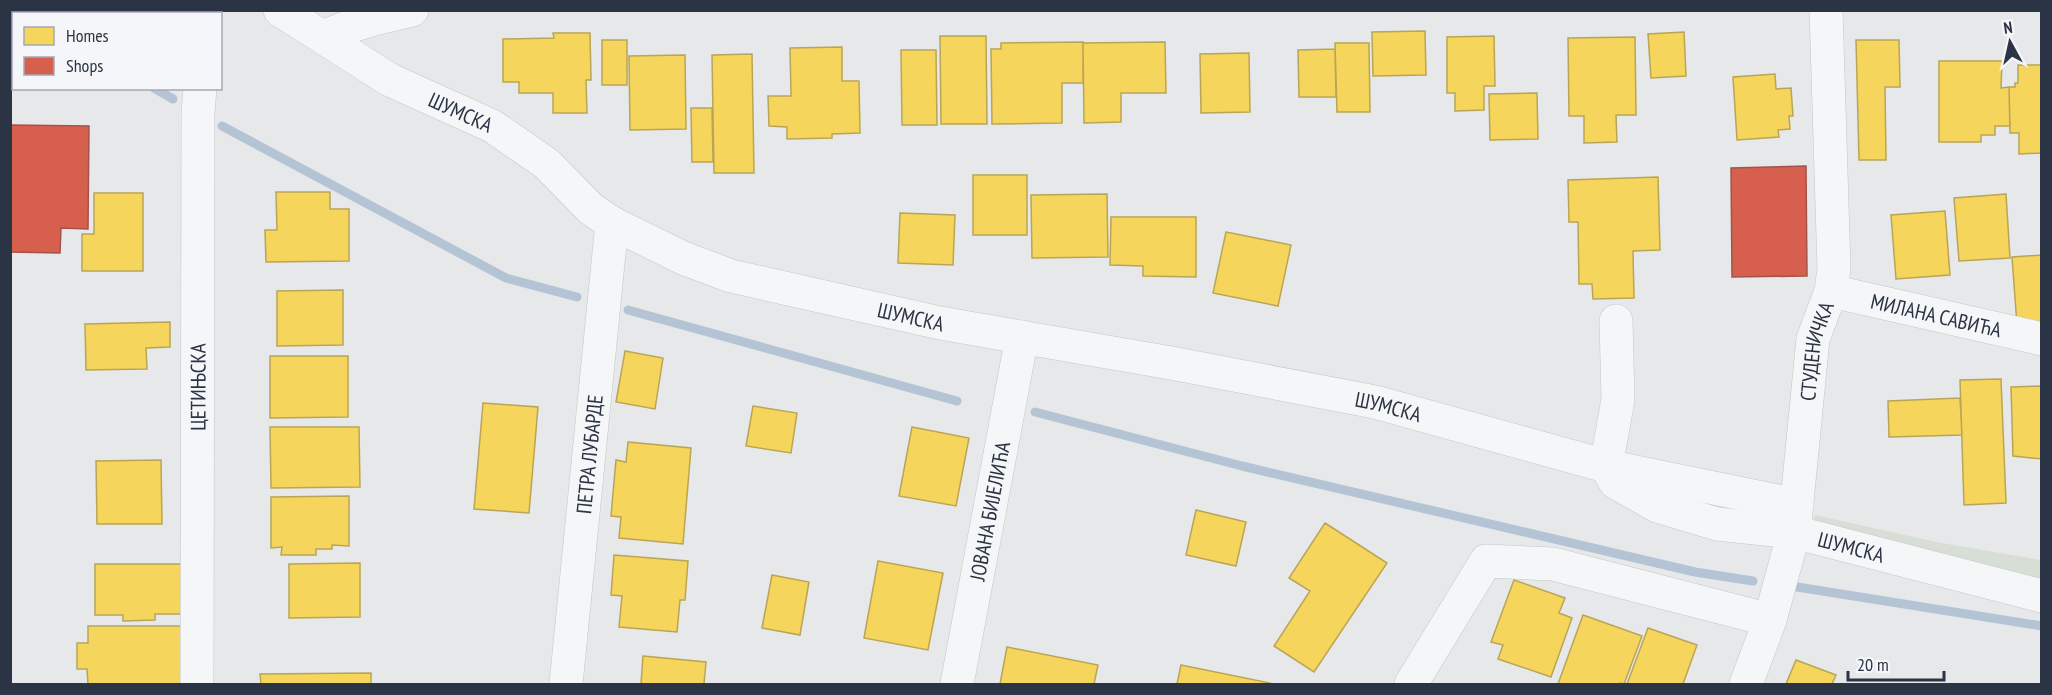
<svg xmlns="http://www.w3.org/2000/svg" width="2052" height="695" viewBox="0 0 2052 695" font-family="'PT Sans Narrow',sans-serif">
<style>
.green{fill:#d6ded6}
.homes{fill:#f6d55c;stroke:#b9a555;stroke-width:1.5}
.shops{fill:#d6604d;stroke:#a3534b;stroke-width:1.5}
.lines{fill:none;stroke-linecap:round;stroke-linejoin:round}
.stream{stroke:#b4c4d5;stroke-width:9}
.minor-casing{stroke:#c4c6c8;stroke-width:34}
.minor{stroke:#f5f6f7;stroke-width:33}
.labels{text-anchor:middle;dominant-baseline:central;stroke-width:6;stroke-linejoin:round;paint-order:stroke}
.street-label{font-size:21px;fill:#2b3445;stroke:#f4f6f9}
</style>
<rect width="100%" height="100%" fill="#e6e8ea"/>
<path class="green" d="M1815 515 1941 543 2041 560V578L1813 523Z"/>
<path class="homes" d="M1425 31 1426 75 1373 76 1372 32Z
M1684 32 1686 76 1651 78 1648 34Z
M553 33H590L591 80H586L587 113H553V93H519V82H503V39L554 38Z
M940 36H986L987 124H941Z
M1494 36 1495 86H1484V110L1455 111V93H1447V37Z
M1635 37 1636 115H1616L1617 142 1584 143V116H1569L1568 38Z
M602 40H627V85H602Z
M1856 40H1899L1900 87H1885L1886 160H1859Z
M1083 42V83H1062V123L992 124 991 49H1001V43Z
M1165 42 1166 93H1121V122L1084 123 1083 43Z
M1335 43H1369L1370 112H1337Z
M842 47V81H859L860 133 832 134V138L787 139V127L769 126 768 96H791L790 48Z
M1335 49 1336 97H1299L1298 50Z
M901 50H936L937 125H902Z
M1249 53 1250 112 1201 113 1200 54Z
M752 54 754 173H714L712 55Z
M685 55 686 129 630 130 629 56Z
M1939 61H2002L2001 88 2009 87 2010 126H1995V135H1981V142H1939Z
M2018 65H2042V153L2019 154V133H2010L2009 87H2015V83H2018Z
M1775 74 1776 89 1791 88 1793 116H1789L1790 129 1778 130 1779 137 1737 140 1733 77Z
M1537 93 1538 139 1490 140 1489 94Z
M691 108H712L713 162H692Z
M973 175H1027V235H973Z
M1658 177 1660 250 1633 251 1634 298 1593 299 1592 284H1579L1578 222H1569L1568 180Z
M276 192H330V209H349V261L266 262 265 230H277Z
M94 193H143V271H82V234H94Z
M1107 194 1108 257 1032 258 1031 195Z
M2006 194 2010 258 1959 261 1954 198Z
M1945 211 1950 275 1896 279 1891 215Z
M900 213 955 215 953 265 898 263Z
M1111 217H1196V277L1143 276V266L1110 265Z
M1226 232 1291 245 1278 306 1213 293Z
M2042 255V323L2017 325 2012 257Z
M343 290V345L277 346V291Z
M170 322V347L146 348 147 369 86 370 85 324Z
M625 351 663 358 655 409 616 402Z
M270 356H348V417L270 418Z
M2001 379 2006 503 1964 505 1960 380Z
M2042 386V459L2013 456 2011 387Z
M1960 398 1962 435 1889 437 1888 401Z
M483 403 538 407 529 513 474 509Z
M753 406 797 413 791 453 746 446Z
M270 427H359L360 487 271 488Z
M912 427 969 438 956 506 899 496Z
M628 442 691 448 683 544 619 538 621 517 611 516 616 460 626 462Z
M161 460 162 524H97L96 461Z
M349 496V546L332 545V549H316V555H281L282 547 271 548V497Z
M1196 510 1246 522 1236 566 1186 555Z
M1325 523 1387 563 1314 672 1274 646 1310 591 1289 578Z
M614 555 688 561 685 600H680L677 632 619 627 622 596 611 595Z
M878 561 943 573 928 650 864 638Z
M360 563V617L289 618V564Z
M95 564H184L183 614H155V620L123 621V615H95Z
M772 575 809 582 800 635 762 628Z
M1514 580 1565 598 1559 613 1572 618 1551 677 1498 659 1503 645 1491 642Z
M1583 615 1642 636 1624 684 1620 683 1619 684H1558Z
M88 626H184V684H88L87 669H77V643H88Z
M1648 628 1697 645 1683 684H1627Z
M1007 647 1098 665 1094 684H1000Z
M643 656 706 662 704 684H641Z
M1796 660 1836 675 1832 684H1786Z
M1181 665 1270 683V684H1177Z
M371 673V684H261L260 674Z"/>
<path class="shops" d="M10 125 89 126 88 229 61 228 60 253 10 252Z
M1806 166 1807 276 1732 277 1731 168Z"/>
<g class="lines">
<path class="stream" d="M58 10 61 14
M154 88 173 99
M222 126 506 278 577 297
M628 310 957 401
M1035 412 1242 466 1695 572 1753 581
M1791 586 2042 626"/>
<g class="minor-casing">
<g id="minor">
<path d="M200 10V14"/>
<path id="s1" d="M280 10 390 80 492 126 547 164 591 209 612 223 683 258 731 276 940 323 1171 363 1375 402 1606 466 1797 505"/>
<path d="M324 37C351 24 382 17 412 10"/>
<path id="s2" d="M1831 291 2042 339"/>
<path id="s3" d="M1616 321 1618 400 1606 466 1615 482 1657 506 1717 524 1794 532 2042 596"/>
<path id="s4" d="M197 684 198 113 200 88"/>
<path id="s5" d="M566 684 612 223"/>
<path id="s6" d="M957 684 1022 337"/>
<path d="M1411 684 1486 561 1553 564 1770 620"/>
<path id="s7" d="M1746 684 1770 620 1794 532 1813 339 1831 291 1834 269 1826 10"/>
</g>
</g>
<use href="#minor" class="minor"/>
</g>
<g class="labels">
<g class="street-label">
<text stroke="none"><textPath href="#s1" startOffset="208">ШУМСКА</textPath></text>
<text stroke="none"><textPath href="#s2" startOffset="108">МИЛАНА САВИЋА</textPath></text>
<text stroke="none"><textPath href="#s1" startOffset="712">ШУМСКА</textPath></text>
<text stroke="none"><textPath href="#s7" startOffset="342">СТУДЕНИЧКА</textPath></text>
<text stroke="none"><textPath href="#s4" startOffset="297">ЦЕТИЊСКА</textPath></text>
<text stroke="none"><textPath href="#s1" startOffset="1198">ШУМСКА</textPath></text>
<text stroke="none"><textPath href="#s5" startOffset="231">ПЕТРА ЛУБАРДЕ</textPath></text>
<text stroke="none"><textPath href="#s6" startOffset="176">ЈОВАНА БИЈЕЛИЋА</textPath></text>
<text stroke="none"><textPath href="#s3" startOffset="412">ШУМСКА</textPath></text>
</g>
</g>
<rect width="2052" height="695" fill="none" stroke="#2b3445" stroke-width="24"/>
<rect x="12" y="12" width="210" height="78" fill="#f4f6f9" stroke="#a4a8b1" stroke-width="1.5"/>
<rect x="24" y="27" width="30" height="18" fill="#f6d55c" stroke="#a4a8b1" stroke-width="1.5"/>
<text x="66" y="42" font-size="18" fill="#2b3445">Homes</text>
<rect x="24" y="57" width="30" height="18" fill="#d6604d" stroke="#a4a8b1" stroke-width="1.5"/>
<text x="66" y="72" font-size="18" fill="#2b3445">Shops</text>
<g transform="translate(2010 42) rotate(352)" stroke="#f4f6f9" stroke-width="4.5" paint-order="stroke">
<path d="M0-4.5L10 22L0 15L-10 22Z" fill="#2b3445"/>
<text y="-9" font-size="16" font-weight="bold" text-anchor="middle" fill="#2b3445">N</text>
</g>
<path d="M1848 671v9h96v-9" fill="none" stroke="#2b3445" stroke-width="3"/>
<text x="1857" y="671" font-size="18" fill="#2b3445" stroke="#f4f6f9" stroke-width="4.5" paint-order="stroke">20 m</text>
</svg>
